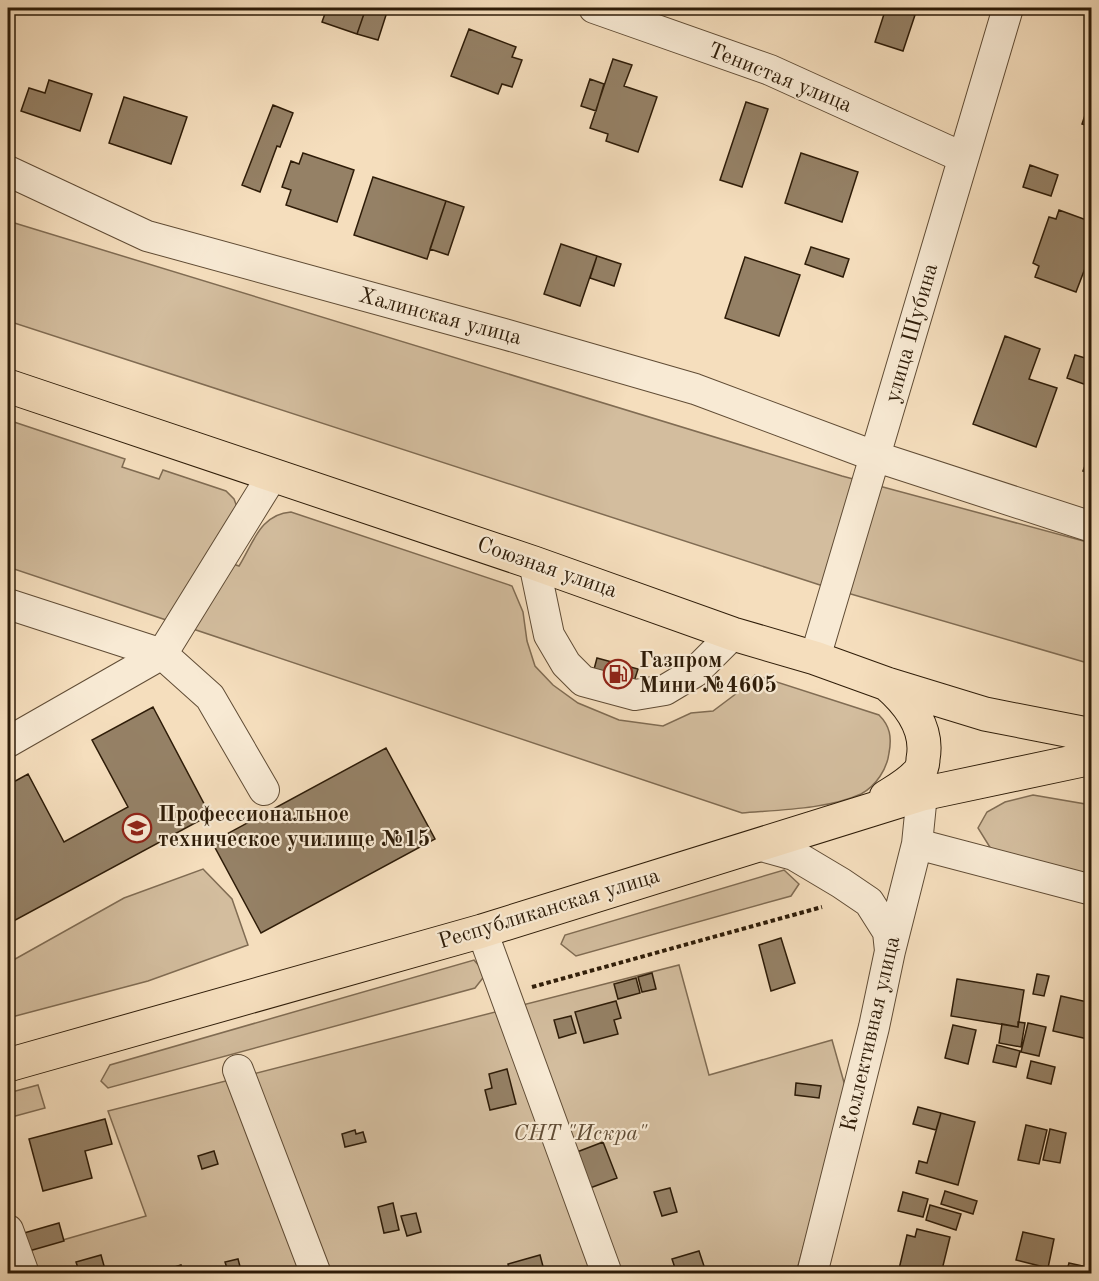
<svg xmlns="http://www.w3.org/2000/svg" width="1099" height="1281" viewBox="0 0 1099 1281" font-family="'Old Standard TT',serif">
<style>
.green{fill:#d3bd9e;stroke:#806c53;stroke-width:1.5}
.building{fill:#958166;stroke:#2e1c08;stroke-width:1.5}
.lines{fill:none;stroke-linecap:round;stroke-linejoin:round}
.minor-casing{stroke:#604c35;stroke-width:32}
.major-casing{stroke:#2e1c08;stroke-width:35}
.path{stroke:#2e1c08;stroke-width:4;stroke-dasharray:4.5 3;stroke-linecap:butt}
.minor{stroke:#f8ead4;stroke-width:30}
.major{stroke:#f5debd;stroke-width:33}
.labels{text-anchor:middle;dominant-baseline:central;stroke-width:4.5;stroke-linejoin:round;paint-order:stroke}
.street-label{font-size:22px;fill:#2e1c08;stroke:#f8ead4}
.poi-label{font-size:22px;font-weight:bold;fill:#2e1c08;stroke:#f8ead4;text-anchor:start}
.park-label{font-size:22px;font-style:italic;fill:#604c35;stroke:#f8ead4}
</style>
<rect width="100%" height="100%" fill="#f5debd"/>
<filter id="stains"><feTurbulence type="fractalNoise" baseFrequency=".00333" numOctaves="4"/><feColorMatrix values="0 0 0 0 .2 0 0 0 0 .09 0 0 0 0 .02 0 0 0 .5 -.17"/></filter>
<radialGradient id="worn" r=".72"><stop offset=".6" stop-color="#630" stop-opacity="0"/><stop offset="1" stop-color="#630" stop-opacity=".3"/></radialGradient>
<path class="green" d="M8 221 842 476 1091 543V664L820 585 8 321Z
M8 420 125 459 122 467 159 479 163 470 226 491 234 499 237 507 213 557 239 566C253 544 260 514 291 512L512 586 523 612 527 641 535 666 553 685 578 703 619 720 663 726 691 713 713 711 737 693 755 675 879 715C890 726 892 737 889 753 887 769 876 786 861 794 829 809 778 810 742 813L8 567Z
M1033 795 1091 805V880L996 857 978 828 987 812 1005 802Z
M203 869 232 899 248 945 148 981 8 1018V963L124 898Z
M784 870 799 884 791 896 576 956 561 944 565 935Z
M474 960 486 974 475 988 108 1088 101 1081 110 1065Z
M679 965 709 1075 832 1040 847 1093 796 1273H8V1217L21 1252 146 1216 108 1111Z
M38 1085 45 1108 8 1118V1093Z"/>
<path class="building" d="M327 8H366L357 34 322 22Z
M366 8H375L387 12 378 40 357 34Z
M886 8H894L915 15 903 51 875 42Z
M469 29 516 47 512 57 522 60 512 87 502 84 498 94 451 76Z
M613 59 632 65 624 86 657 97 638 152 606 141 608 134 590 128Z
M590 79 604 84 596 111 581 106Z
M49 80 92 94 80 131 21 111 29 88 45 93Z
M1092 95V127L1082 124Z
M124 97 187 117 171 164 109 143Z
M746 102 768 109 742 187 720 180Z
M273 105 293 113 280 147 277 146 260 192 242 185Z
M303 153 354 170 337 222 286 205 291 190 282 187 291 161 299 164Z
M801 153 858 172 842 222 785 203Z
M1030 165 1058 175 1051 196 1023 187Z
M373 177 446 201 427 259 354 235Z
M446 201 464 207 448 255 430 249Z
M1059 210 1092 222V250L1076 292 1035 277 1039 266 1033 263 1049 217 1056 219Z
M561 244 597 256 580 306 544 294Z
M811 247 849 259 843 277 805 264Z
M597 256 621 264 614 286 590 278Z
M745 257 800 275 779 336 725 318Z
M1005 336 1040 349 1029 379 1057 388 1036 447 973 424Z
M1075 355 1092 360V387L1067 378Z
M1092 447V474L1083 471Z
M597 658 638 669 632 688 592 677Z
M153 707 210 815 8 924V785L28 774 64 842 128 807 92 740Z
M386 748 435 839 261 933 212 842Z
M781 938 795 983 771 991 759 945Z
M652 973 656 989 642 992 638 977Z
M1037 974 1049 976 1044 996 1033 994Z
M636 978 640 993 618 999 614 984Z
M957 979 1024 990 1018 1027 951 1016Z
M1061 996 1092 1003V1040L1053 1031Z
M616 1001 621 1018 614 1020 618 1034 584 1043 575 1012Z
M571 1016 576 1033 559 1038 554 1020Z
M1018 1022 1025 1023 1021 1047 999 1043 1002 1024 1018 1027Z
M1028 1023 1046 1027 1039 1056 1021 1052Z
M953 1025 976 1030 968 1064 945 1058Z
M997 1045 1020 1051 1016 1067 993 1062Z
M1031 1061 1055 1067 1051 1084 1027 1078Z
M507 1069 516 1104 490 1110 485 1090 492 1088 489 1074Z
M796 1083 821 1086 819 1098 795 1095Z
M918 1107 941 1113 936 1130 913 1124Z
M941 1113 975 1122 958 1185 916 1173 919 1161 927 1163Z
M105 1119 112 1144 85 1151 92 1178 43 1191 29 1139Z
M1026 1125 1047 1130 1039 1164 1018 1160Z
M1050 1129 1066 1133 1060 1163 1043 1160Z
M355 1130 356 1134 363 1132 366 1142 345 1147 342 1134Z
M603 1142 617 1178 590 1188 577 1152Z
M214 1151 218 1164 202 1169 198 1156Z
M670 1188 677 1212 662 1216 654 1192Z
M945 1191 977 1201 973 1214 941 1204Z
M903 1192 928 1199 923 1217 898 1211Z
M393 1203 399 1230 384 1233 378 1207Z
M930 1205 961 1214 956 1230 926 1220Z
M416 1213 421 1232 407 1236 401 1216Z
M59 1223 64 1241 22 1253 17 1235Z
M917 1229 950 1237 941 1274H918L899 1269 907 1235 915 1237Z
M1023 1232 1054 1239 1048 1268 1016 1260Z
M699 1251 705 1269 692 1274H677L672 1259Z
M101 1255 106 1273 80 1274 76 1262Z
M540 1255 545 1274H510L508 1264Z
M238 1259 242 1274H229L225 1262Z
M1069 1263 1092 1268V1274H1066Z
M181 1265 184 1274H169L168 1269Z"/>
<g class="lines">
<g class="minor-casing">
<path id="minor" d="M594 8 770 70 962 157
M8 171 147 236 504 334 695 389 877 457 1092 527
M534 563 549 635 566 664 583 681 635 695 665 690 695 672 733 634
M8 604 162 654 272 476
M815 658C881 442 942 224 1008 8
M8 742 162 654 210 697 264 790
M917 844 1092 890
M758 845 794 855 841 883 869 902 888 932 890 951
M482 931 607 1274
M238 1070 316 1274
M8 1230 24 1274
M812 1274 874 1027 890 951 917 844 922 794"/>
</g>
<g class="major-casing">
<path id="major" d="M8 386 534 563 733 634 815 658 887 684 985 714 1092 735
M886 797C897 790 910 783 919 772 922 768 923 764 923 759 929 728 909 703 887 684
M8 1065 482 931 922 794 1092 758"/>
</g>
<path class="path" d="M532 987 822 907"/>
<use href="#minor" class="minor"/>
<use href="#major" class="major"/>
</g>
<defs>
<g id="fuel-ring" transform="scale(1.5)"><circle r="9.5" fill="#f8ead4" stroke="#8f2418" stroke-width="1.5"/><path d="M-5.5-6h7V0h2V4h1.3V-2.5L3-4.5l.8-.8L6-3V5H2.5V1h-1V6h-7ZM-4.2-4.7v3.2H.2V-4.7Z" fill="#8f2418"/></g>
<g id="university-ring" transform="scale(1.5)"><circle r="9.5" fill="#f8ead4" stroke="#8f2418" stroke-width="1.5"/><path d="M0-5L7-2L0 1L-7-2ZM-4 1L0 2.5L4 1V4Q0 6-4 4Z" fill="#8f2418"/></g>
</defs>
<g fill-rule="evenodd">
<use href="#fuel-ring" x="618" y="674"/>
<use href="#university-ring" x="137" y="828"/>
</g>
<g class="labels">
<g class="street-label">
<text transform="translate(780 78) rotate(22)">Тенистая улица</text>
<text transform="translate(440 317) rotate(15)">Халинская улица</text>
<text transform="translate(912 333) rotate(-74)">улица Шубина</text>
<text transform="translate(547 568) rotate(19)">Союзная улица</text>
<text transform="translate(549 909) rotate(-17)">Республиканская улица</text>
<text transform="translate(871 1034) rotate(-77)">Коллективная улица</text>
</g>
<g class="poi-label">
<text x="639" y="661">Газпром<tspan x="639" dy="25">Мини №4605</tspan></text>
<text x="158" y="815">Профессиональное<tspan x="158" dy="25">техническое училище №15</tspan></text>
</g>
<g class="park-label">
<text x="580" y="1134">СНТ "Искра"</text>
</g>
</g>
<rect width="1099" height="1281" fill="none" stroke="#f5debd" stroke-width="30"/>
<rect x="9" y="9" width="1081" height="1263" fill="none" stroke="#2e1c08" stroke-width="3"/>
<rect x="15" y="15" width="1069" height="1251" fill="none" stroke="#2e1c08" stroke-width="1.5"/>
<rect width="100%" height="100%" filter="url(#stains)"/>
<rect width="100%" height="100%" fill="url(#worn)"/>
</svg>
